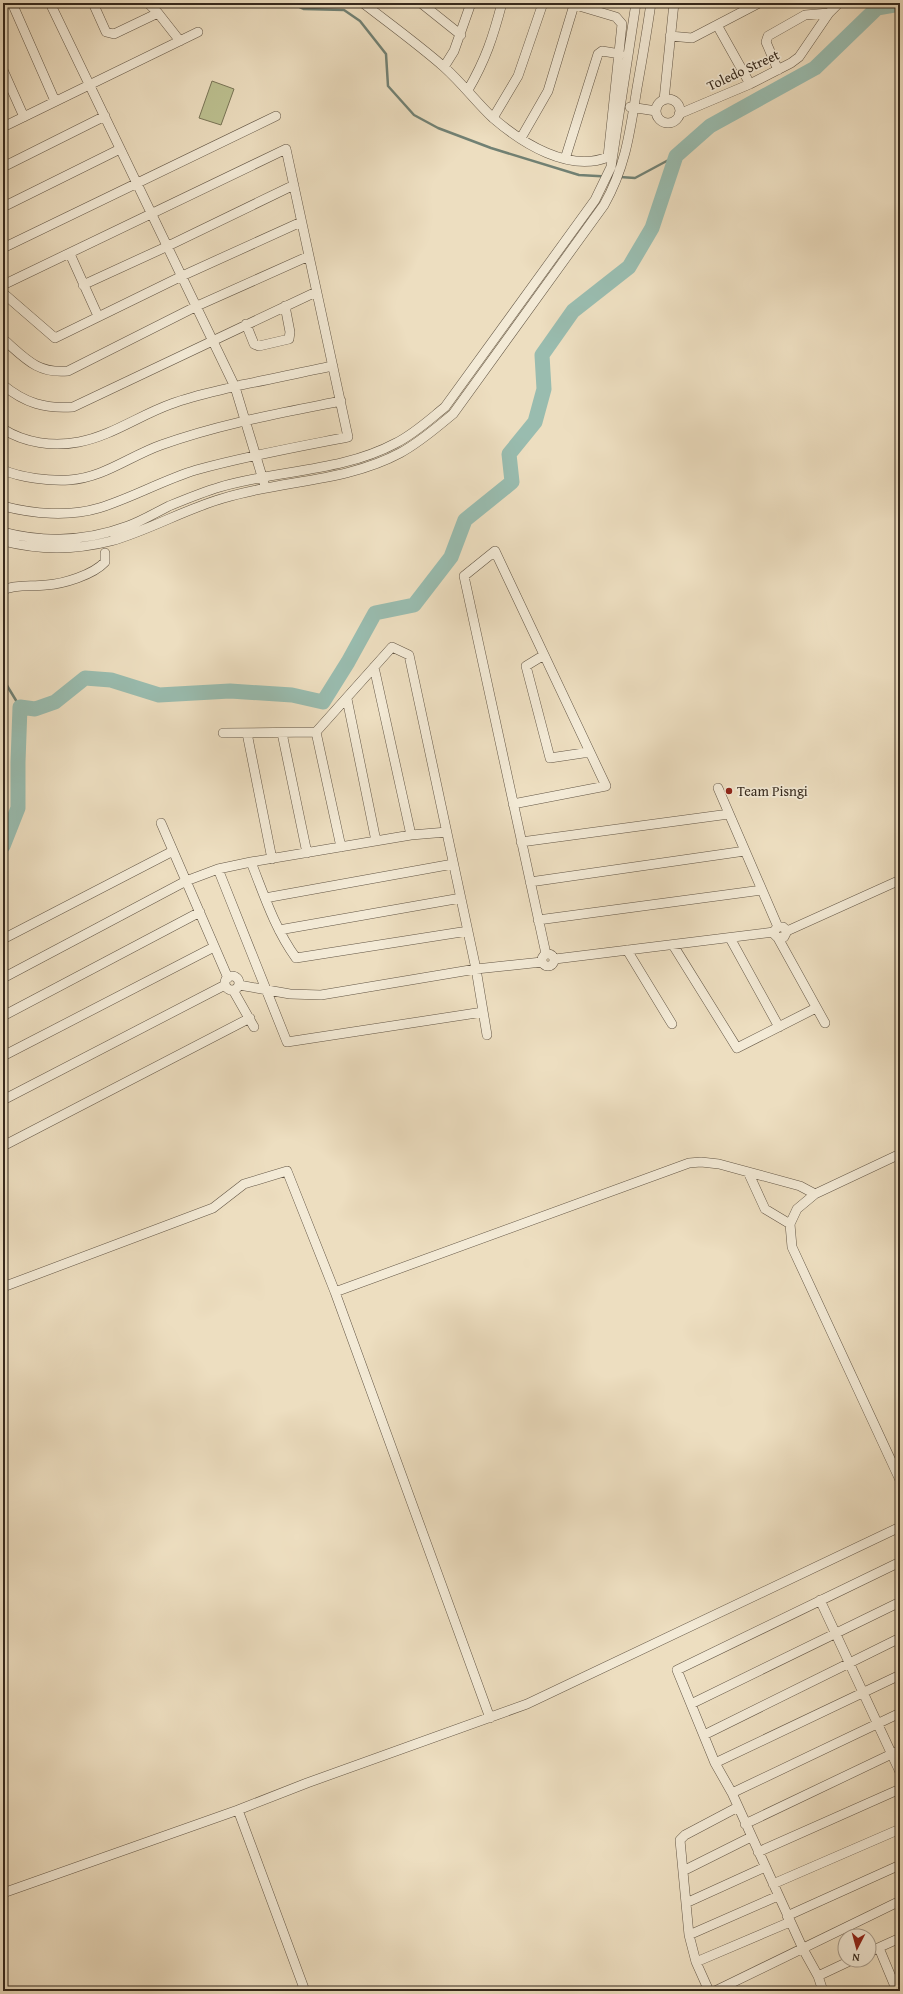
<svg xmlns="http://www.w3.org/2000/svg" width="903" height="1994" viewBox="0 0 903 1994" font-family="'Gentium Book Plus',serif">
<style>
.pitch{fill:#bcc090;stroke:#787456}
.lines{fill:none;stroke-linecap:round;stroke-linejoin:round}
.stream{stroke:#718174;stroke-width:2.5}
.river{stroke:#99bcaf;stroke-width:15}
.street-casing{stroke:#635645;stroke-width:10}
.street{stroke:#f3ead6;stroke-width:9}
.poi-dot{fill:#8f2418;stroke:#f3ead6;stroke-width:1.5}
.labels{text-anchor:middle;dominant-baseline:central;stroke-width:3.5;stroke-linejoin:round;paint-order:stroke}
.street-label{font-size:14px;fill:#35281c;stroke:#f3ead6}
.poi-label{font-size:14px;fill:#35281c;stroke:#f3ead6;text-anchor:start}
</style>
<rect width="100%" height="100%" fill="#eddec0"/>
<filter id="stains"><feTurbulence type="fractalNoise" baseFrequency=".005" numOctaves="4"/><feColorMatrix values="0 0 0 0 .2 0 0 0 0 .09 0 0 0 0 .02 0 0 0 .5 -.17"/></filter>
<radialGradient id="worn" r=".72"><stop offset=".6" stop-color="#630" stop-opacity="0"/><stop offset="1" stop-color="#630" stop-opacity=".3"/></radialGradient>
<path class="pitch" d="M212 81 234 89 221 125 199 118Z"/>
<g class="lines">
<path class="stream" d="M291 3 304 9 344 10 360 21 386 54 388 86 414 115 438 128 491 148 579 175 615 177
M620 177 635 178 676 156
M3 679 20 707"/>
<path class="river" d="M3 846 18 808V762L20 707 35 709 55 702 85 678 111 680 159 695 230 691 292 695 323 702 348 662 375 613 414 605 451 557 465 520 512 482 509 454 535 422 544 389 542 355 573 311 629 267 652 228 676 156 710 126 815 68 877 8 900 4"/>
<g class="street-casing">
<path id="street" d="M12 3 55 101
M50 3 235 387 264 483
M93 3 106 32 114 34 158 13
M148 3 158 13 180 41
M363 3C390 24 419 45 444 67 462 83 476 102 493 118 522 143 569 173 608 157L622 24 616 17 569 3
M421 3 461 35
M717 25 750 84
M670 36 692 38 759 3
M444 67 454 51 471 3
M3 70 24 117
M778 70 766 42 768 36 805 15 829 13
M468 90C486 59 493 37 502 3
M656 111a12 12 0 1 1 24 0a12 12 0 1 1-24 0Z
M664 100 674 3
M630 107 656 111
M679 114 750 84 791 63 799 57 829 13 839 3
M493 118 518 76 543 3
M3 127 198 32
M521 138 548 91 574 5
M565 159 598 54 602 51 620 54
M3 167 105 116
M3 207 120 149
M3 248 276 116
M70 254 98 316
M3 285 286 149 348 437C297 447 246 456 196 470 163 480 132 498 99 508 69 517 33 514 3 506
M83 285 168 246 294 185
M3 293 55 338 182 276 301 222
M246 324 254 344 259 346 289 339 290 332 285 306
M3 339C25 358 37 374 68 371L197 306 309 256
M3 385C25 403 45 409 73 407L316 292
M3 429C25 443 53 447 79 442 111 436 140 415 171 404 194 395 218 391 241 385 272 379 302 372 333 366
M3 470C22 478 49 481 69 480 103 478 130 456 161 445 219 424 281 413 341 401
M3 532C45 543 88 541 128 526 142 521 155 513 169 506 186 499 203 492 220 487 277 470 342 472 396 443 414 434 429 420 445 407L595 200 611 167 636 3
M3 541C38 550 76 550 111 541 150 530 185 509 224 498 282 480 346 482 400 453 419 443 436 428 453 414L604 205C626 166 630 131 637 88 642 60 647 31 651 3
M3 590C16 584 32 587 46 585 63 584 93 575 105 562V553
M544 655 526 666 550 758 590 752
M374 667 411 835
M347 699 376 841
M316 732 341 847
M223 733 316 732 392 647 409 655 476 969 487 1035
M247 733 272 859
M282 733 307 853
M718 788 778 927
M513 804 606 786 495 551 464 576 546 954
M161 823 228 978
M521 842 729 814
M251 862C264 895 275 929 296 958L468 931
M218 869 287 1042 483 1012
M530 882 745 851
M265 898 453 864
M538 920 762 890
M279 930 461 898
M787 931 783 927H778L775 930 774 934 778 938 784 937 787 931 900 880
M730 938 779 1027
M778 938 825 1023
M3 939 173 851
M673 945 737 1048 816 1008
M627 950 672 1024
M542 960a6 6 0 1 1 12 0a6 6 0 1 1-12 0Z
M555 959 774 932
M225 983a7 7 0 1 1 14 0a7 7 0 1 1-14 0Z
M3 978 186 881 218 869 251 862 411 835 447 832
M239 985 290 994 321 995 476 969 542 962
M233 990 254 1027
M3 1016 200 912
M3 1056 214 947
M3 1100 225 985
M3 1146 250 1018
M748 1172 765 1209 790 1224
M790 1224 792 1247 900 1480
M790 1224 797 1209 815 1194 900 1154
M3 1287 213 1208 244 1184 287 1171 335 1292 490 1718
M335 1292 689 1163 701 1162 719 1164 800 1186 815 1194
M820 1600 900 1772
M691 1704 900 1602
M704 1735 900 1638
M715 1763 900 1675
M732 1793 900 1713
M238 1810 305 1991
M745 1824 900 1750
M758 1852 900 1789
M683 1871 751 1837
M773 1884 900 1829
M3 1893 238 1810 307 1783 527 1704 900 1527
M686 1903 765 1867
M787 1916 900 1865
M689 1935 778 1896
M879 1948 894 1984 895 1991
M869 1952 900 1938
M696 1962 790 1922
M818 1976 852 1960
M709 1991 696 1962 689 1935 680 1840 685 1835 738 1807
M715 1991 900 1901
M823 1991 818 1976 803 1949 732 1793 715 1763 677 1670 900 1562"/>
</g>
<use href="#street" class="street"/>
</g>
<circle class="poi-dot" cx="729" cy="791" r="4"/>
<g class="labels">
<g class="street-label">
<text transform="translate(743 70) rotate(-25)">Toledo Street</text>
</g>
<g class="poi-label">
<text x="737" y="791">Team Pisngi</text>
</g>
</g>
<rect width="903" height="1994" fill="none" stroke="#eddec0" stroke-width="16"/>
<rect x="4" y="4" width="895" height="1986" fill="none" stroke="#35281c" stroke-width="2"/>
<rect x="8" y="8" width="887" height="1978" fill="none" stroke="#35281c"/>
<g transform="translate(857 1948) rotate(186)"><circle r="19" fill="#f3ead6" stroke="#a79c8c"/>
<path d="M0-3L7 15L0 10L-7 15Z" fill="#8f2418"/>
<text y="-6" font-size="11" font-weight="bold" text-anchor="middle" fill="#35281c">N</text>
</g>
<rect width="100%" height="100%" filter="url(#stains)"/>
<rect width="100%" height="100%" fill="url(#worn)"/>
</svg>
